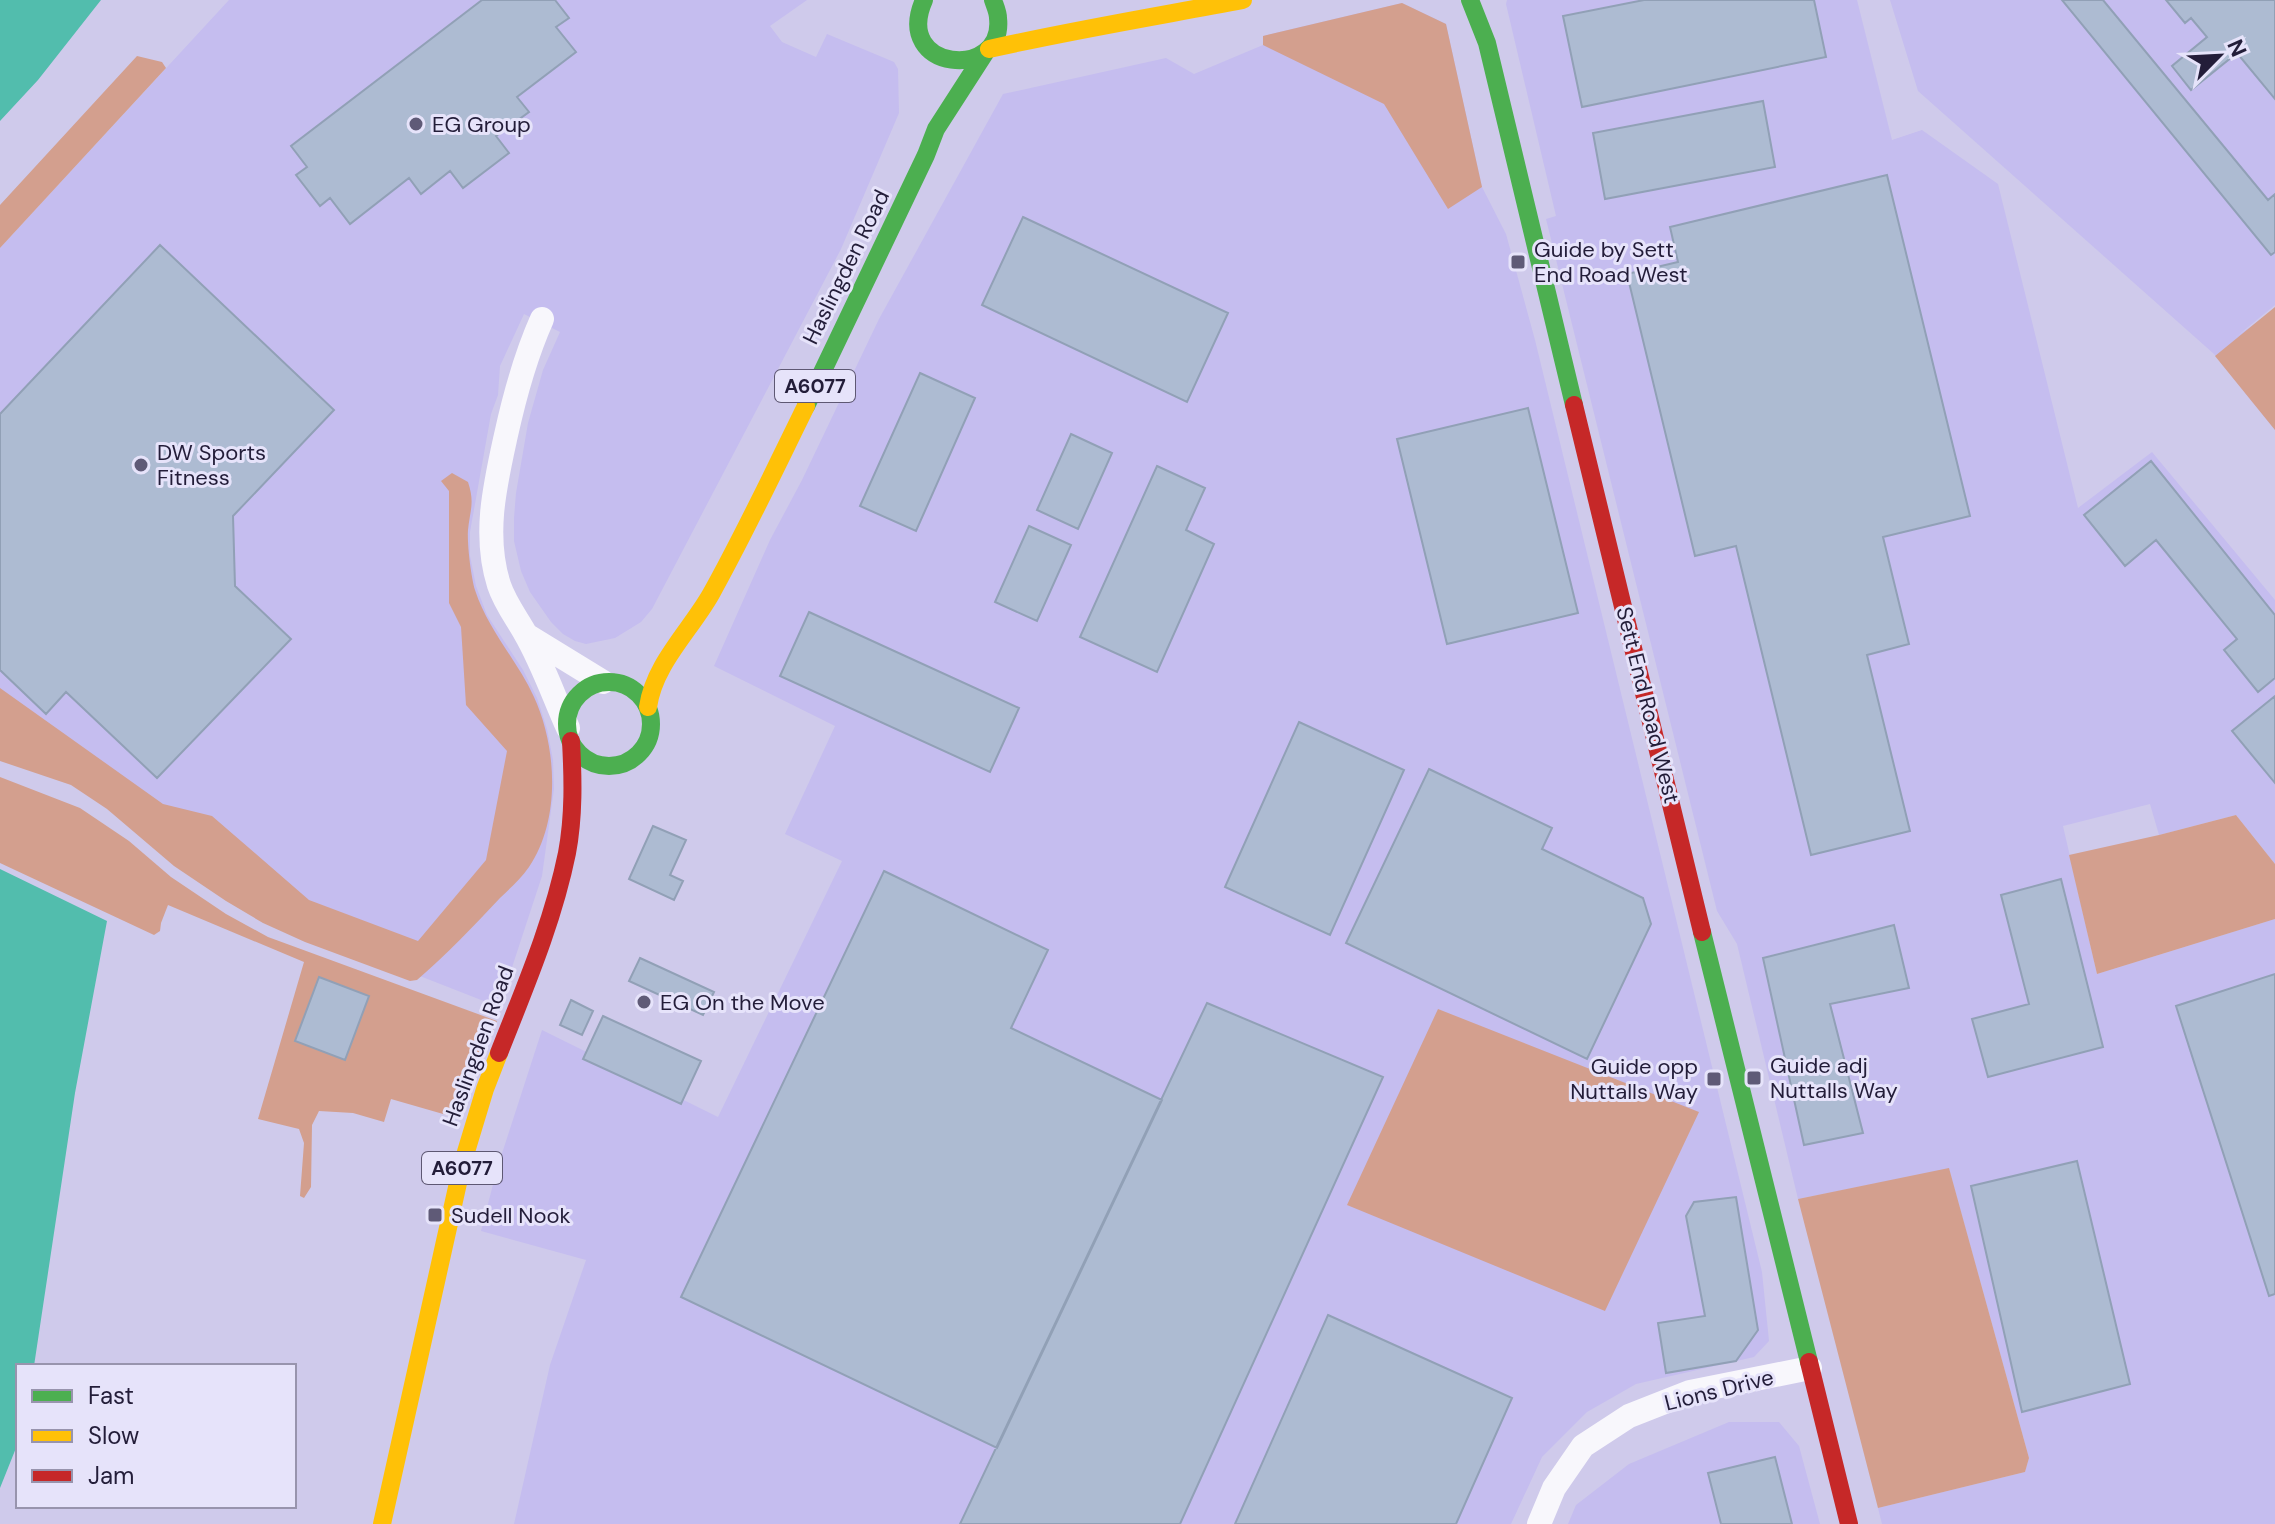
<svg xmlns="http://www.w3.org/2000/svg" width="2275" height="1524" viewBox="0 0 2275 1524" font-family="'DM Sans',sans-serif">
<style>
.built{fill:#c5bdef}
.green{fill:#d39f8e;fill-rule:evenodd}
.water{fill:#52bdad}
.building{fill:#adbbd2;stroke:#91a0b6;stroke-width:2}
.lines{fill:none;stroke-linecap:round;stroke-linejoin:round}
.street{stroke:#f8f7fc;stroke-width:24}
.fast{stroke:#4caf50;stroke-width:18}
.slow{stroke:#ffc107;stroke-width:18}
.jam{stroke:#c62828;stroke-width:18}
.poi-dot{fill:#5f5a77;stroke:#e6e3fa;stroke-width:3}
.labels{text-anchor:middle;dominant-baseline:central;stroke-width:6;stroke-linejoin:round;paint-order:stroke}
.shield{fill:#e6e3fa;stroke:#5e5873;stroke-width:2}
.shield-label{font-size:20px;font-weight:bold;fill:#231d39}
.poi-label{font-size:22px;fill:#231d39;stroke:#e6e3fa;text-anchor:start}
.street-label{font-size:22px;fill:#231d39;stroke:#e6e3fa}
</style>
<rect width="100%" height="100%" fill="#cfcaeb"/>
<path class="built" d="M229 0H807L770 26 782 42 816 57 827 34 894 62 898 69 899 113 841 249 652 609 641 622 615 638 586 644 575 641 563 634 551 622 530 592 521 571 514 541V518L516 493 528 423 543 370 560 332 524 314 500 366 498 395 491 414 470 532V556L476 586 487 615 523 670 537 698 547 729 553 760 554 789 542 876 499 1007 241 906 0 720V248Z
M1507 0H1857L1892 140 1922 130 1998 184 2078 508 2152 452 2275 600V864L2236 815 2159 835 2150 804 2063 826 2097 974 2275 919V1524H1882L1878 1508 2025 1472 2029 1458 1949 1169 1798 1199 1737 944 1717 911 1546 219 1556 216 1506 4Z
M1890 0H2275V305L2236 337 2275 309V430L2214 354 1918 91Z
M1402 3 1446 24 1482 187 1506 234 1535 340 1762 1272 1769 1341 1754 1357 1636 1384 1587 1412 1542 1457 1511 1524H514L550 1365 586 1260 481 1231 497 1169 542 1030 718 1117 842 861 785 834 835 726 714 666 770 540 802 480 879 319 1003 94 1166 58 1194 74 1263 45V36Z
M1729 1422H1779L1799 1446 1820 1524H1568L1576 1505 1629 1464Z"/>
<path class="green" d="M1402 3 1446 24 1482 187 1448 209 1384 104 1263 45V36Z
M137 56 162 62 166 68 0 248V205Z
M2275 307V430L2215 356Z
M452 473 468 482C475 503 470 510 468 530 467 544 471 576 475 590 488 630 517 660 534 697 557 747 561 820 529 867 521 879 509 889 500 898 473 927 446 955 417 980L410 981 305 942 263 923 226 901 174 866 107 809 71 785 0 761V688L163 804 212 816 309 900 418 941 486 860 507 751 466 705 461 627 449 603V491L441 481Z
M0 777 80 808 129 841 171 877 226 914 268 937 497 1021 457 1118 391 1099 384 1122 353 1113 319 1111 312 1125 311 1187 304 1198 300 1196 304 1143 299 1129 258 1119 304 962 168 905 161 923 160 931 154 935 0 863ZM319 977 368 996 345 1059 295 1040Z
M2236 815 2275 864V919L2097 974 2069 855 2159 835Z
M1438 1009 1699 1112 1605 1311 1347 1205Z
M1949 1168 2029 1458 2025 1472 1878 1508 1798 1199Z"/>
<path class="water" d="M0 0H101L38 80 0 121Z
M0 869 107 921 75 1093 34 1366H18V1443L0 1488Z"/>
<path class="building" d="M482 0H555L569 18 556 27 576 52 517 97 529 112 496 136 509 153 463 188 450 171 421 194 409 178 350 224 330 198 320 206 296 175 307 167 291 146Z
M1644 0H1814L1826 57 1582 107 1563 16Z
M2062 0H2103L2268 200 2275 194V252L2271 255Z
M2166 0H2275V99L2237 53 2191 90 2172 66 2207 37 2191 18 2185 23Z
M1763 101 1775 167 1605 199 1593 133Z
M1887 175 1970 516 1883 537 1909 644 1867 655 1910 831 1811 855 1736 546 1695 556 1627 274 1678 262 1670 227Z
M1023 217 1228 313 1187 402 982 305Z
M160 245 334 410 233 516 235 586 291 639 157 778 66 692 46 714 0 670V414Z
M920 373 975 398 916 531 860 506Z
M1528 408 1578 613 1447 644 1397 439Z
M1071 434 1112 453 1078 529 1037 510Z
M2151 461 2275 615V678L2258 692 2224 650 2237 639 2156 540 2125 566 2084 515Z
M1157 466 1205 488 1186 530 1214 544 1157 672 1080 637Z
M1029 526 1071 545 1037 621 995 602Z
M809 612 1019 708 990 772 780 676Z
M2275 696V783L2232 731Z
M1299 722 1404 770 1330 935 1225 887Z
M1429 769 1552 828 1542 849 1643 898 1651 924 1587 1059 1346 943Z
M653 826 686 840 670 875 683 881 674 900 629 879Z
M884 871 1048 950 1011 1028 1162 1100 997 1448 681 1297Z
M2061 879 2103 1047 1988 1077 1972 1019 2029 1004 2001 895Z
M1894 925 1909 988 1830 1004 1863 1133 1804 1145 1763 958Z
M640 958 714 992 703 1015 629 981Z
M2275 974V1294L2269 1296 2176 1006Z
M319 977 369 996 345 1060 295 1041Z
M571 1000 593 1011 582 1035 560 1025Z
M1207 1003 1383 1077 1180 1524H960Z
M603 1016 701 1061 681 1104 583 1059Z
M2077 1161 2130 1384 2022 1412 1971 1186Z
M1736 1197 1758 1330 1736 1361 1666 1373 1658 1323 1705 1316 1686 1216 1694 1202Z
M1328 1315 1512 1398 1456 1524H1235Z
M1775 1457 1792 1524H1721L1708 1473Z"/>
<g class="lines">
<path class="street" d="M542 319C525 357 515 394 506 435 495 485 483 535 499 585 505 603 516 617 525 633 542 662 554 697 568 728
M528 636 603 682
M1539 1524 1554 1488 1583 1446 1629 1416 1690 1392 1810 1368"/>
<path class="fast" d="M924 0C892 72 1005 81 998 18 998 12 995 6 993 0
M1470 0 1487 43 1574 405
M806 406 926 155 936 129 985 53
M567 724a42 42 0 1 1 84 0a42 42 0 1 1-84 0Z
M1702 932 1809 1362"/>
<path class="slow" d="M989 49C1073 30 1158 16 1243 0
M648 707C654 664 690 631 711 594 745 533 775 469 806 406
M382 1524 462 1165 485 1089 499 1053"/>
<path class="jam" d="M1574 405 1702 932
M499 1053C525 987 553 922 567 853 574 816 573 778 571 741
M1809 1362 1849 1524"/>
</g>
<g class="poi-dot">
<circle cx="416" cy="124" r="8"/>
<rect x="1510" y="254" width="16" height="16" rx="4"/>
<circle cx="141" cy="465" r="8"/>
<circle cx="644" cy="1002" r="8"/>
<rect x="1746" y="1070" width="16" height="16" rx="4"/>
<rect x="1706" y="1071" width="16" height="16" rx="4"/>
<rect x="427" y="1207" width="16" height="16" rx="4"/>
</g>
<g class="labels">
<g class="shield">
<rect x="775" y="370" width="80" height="32" rx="6"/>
<rect x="422" y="1152" width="80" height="32" rx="6"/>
</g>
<g class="shield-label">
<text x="815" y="386">A6077</text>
<text x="462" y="1168">A6077</text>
</g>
<g class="poi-label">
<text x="432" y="124">EG Group</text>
<text x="1534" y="249">Guide by Sett<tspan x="1534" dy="25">End Road West</tspan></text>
<text x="157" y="452">DW Sports<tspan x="157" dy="25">Fitness</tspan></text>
<text x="660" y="1002">EG On the Move</text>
<text x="1770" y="1065">Guide adj<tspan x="1770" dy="25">Nuttalls Way</tspan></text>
<text x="1698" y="1066" text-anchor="end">Guide opp<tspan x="1698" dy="25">Nuttalls Way</tspan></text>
<text x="451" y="1215">Sudell Nook</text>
</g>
<g class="street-label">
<text transform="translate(846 267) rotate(-64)">Haslingden Road</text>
<text transform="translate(1648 705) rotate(76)">Sett End Road West</text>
<text transform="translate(478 1046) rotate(-70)">Haslingden Road</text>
<text transform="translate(1719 1390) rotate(-14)">Lions Drive</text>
</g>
</g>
<rect x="16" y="1364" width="280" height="144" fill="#e6e3fa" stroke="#9894ad" stroke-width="2"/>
<rect x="32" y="1390" width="40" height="12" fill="#4caf50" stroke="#9894ad" stroke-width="2"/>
<text x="88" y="1404" font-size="24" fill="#231d39">Fast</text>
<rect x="32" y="1430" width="40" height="12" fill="#ffc107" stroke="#9894ad" stroke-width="2"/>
<text x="88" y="1444" font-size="24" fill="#231d39">Slow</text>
<rect x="32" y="1470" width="40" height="12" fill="#c62828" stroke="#9894ad" stroke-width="2"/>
<text x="88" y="1484" font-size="24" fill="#231d39">Jam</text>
<g transform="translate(2219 56) rotate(66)" stroke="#e6e3fa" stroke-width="6" paint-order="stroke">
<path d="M0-6L14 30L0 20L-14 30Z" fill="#231d39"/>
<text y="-12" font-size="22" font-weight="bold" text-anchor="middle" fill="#231d39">N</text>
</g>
</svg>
